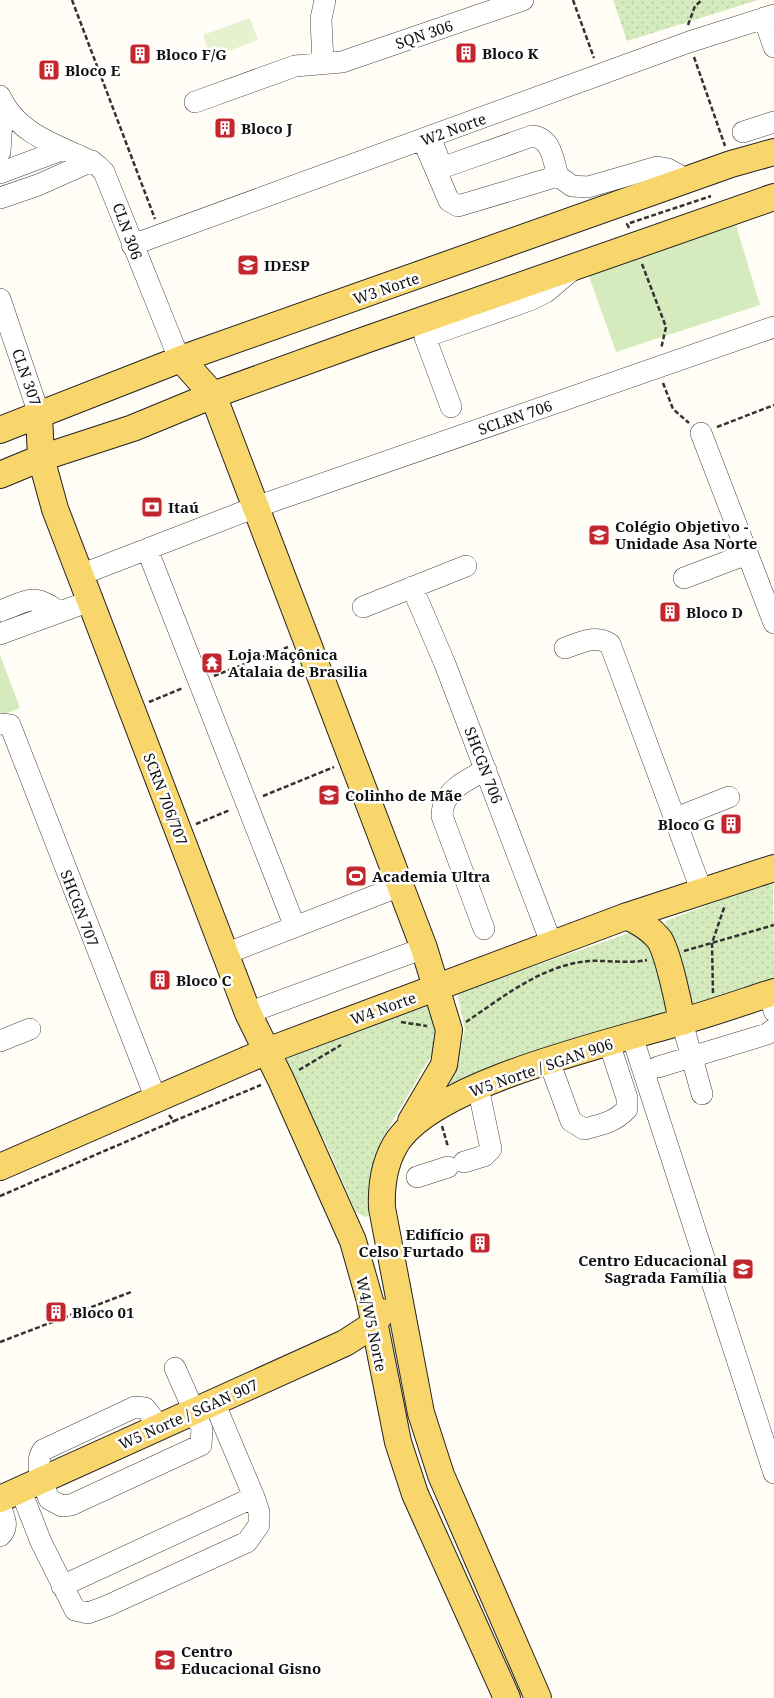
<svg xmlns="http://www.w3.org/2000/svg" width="774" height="1698" viewBox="0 0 774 1698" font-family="'Noto Serif',serif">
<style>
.grass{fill:url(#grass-dots)}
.park{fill:#d5ebbd}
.pitch{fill:#e6f2cf}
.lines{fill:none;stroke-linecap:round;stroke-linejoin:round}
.minor-casing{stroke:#444;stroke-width:22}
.major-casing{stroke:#222;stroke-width:28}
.path{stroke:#333;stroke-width:2.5;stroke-dasharray:5 2.5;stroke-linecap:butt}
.minor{stroke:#fff;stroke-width:21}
.major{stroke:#f9d66b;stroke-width:26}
.labels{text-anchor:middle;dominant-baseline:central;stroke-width:5;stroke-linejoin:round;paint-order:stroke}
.street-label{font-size:15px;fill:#111;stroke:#fff}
.poi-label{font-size:15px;font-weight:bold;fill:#111;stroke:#fff;text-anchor:start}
</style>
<defs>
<pattern id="grass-dots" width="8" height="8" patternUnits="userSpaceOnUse" patternTransform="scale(1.25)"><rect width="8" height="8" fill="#d5ebbd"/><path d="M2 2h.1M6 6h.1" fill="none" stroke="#b6c8a1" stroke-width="1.8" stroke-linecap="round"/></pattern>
</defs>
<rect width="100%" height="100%" fill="#fffdf5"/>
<path class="grass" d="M613 0H758L627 41Z
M773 881 774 979 693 1005 665 921Z
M635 931 653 944 666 1010 655 1016 445 1085 457 1064 465 1029 457 993Z
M425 1004 433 1009C435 1017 440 1030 439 1039 438 1048 428 1061 423 1069 398 1116 360 1159 370 1215L365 1217 356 1212 325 1141 303 1111 286 1060 294 1054Z"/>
<path class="park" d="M736 225 760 305 616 352 587 271 653 248 683 243Z
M0 655 20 708 0 716Z"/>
<path class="pitch" d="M250 18 258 40 210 58 203 35Z"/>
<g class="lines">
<g class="minor-casing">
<path id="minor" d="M764 18 774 47
M323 63 321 19 325 0
M0 96C14 128 45 141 75 154 86 159 96 162 104 172L174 346 181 359
M195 102 295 66 342 62 523 0
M743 132 774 122
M423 140 449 201 458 206 558 176 572 186 588 187 657 167 668 169 687 180
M434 147 441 165 447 166 532 136C552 138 553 160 558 176
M0 152 3 104
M0 173 64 149
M0 198 38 185 92 161
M132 245 689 42 774 15
M0 299 39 414
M451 407 425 337 530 300 546 292 572 270
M701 433 774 623
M147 549 295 927
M80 575 256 507 774 327
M684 578 747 554
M412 587 445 664 552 945
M363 607 466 566
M0 611C28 601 33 592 59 612
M0 634 90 601
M565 648C580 643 595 634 610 644L702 892
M0 724 10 725 156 1099
M676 818 729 797
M484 929 442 816C442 791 466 780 486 770
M225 954 400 886
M771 993 774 1011
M248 1013 424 948
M682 1022 702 1094
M632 1036 774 1473
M0 1041 30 1029
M549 1061 571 1121 584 1129C601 1125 615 1122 627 1109V1098L609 1043
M658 1067 767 1034 774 1029
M464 1162 484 1156 491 1149 478 1087
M417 1177 448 1167
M160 1427 145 1408 135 1407 43 1450C33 1464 44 1485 49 1499L62 1506 71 1505 201 1445 202 1429 175 1368
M21 1491 41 1542 75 1610 88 1613 107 1606 247 1542 259 1525V1512L254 1497 214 1402
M0 1506C4 1517 10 1527 0 1536
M62 1586 254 1497"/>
</g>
<g class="major-casing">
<path id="major" d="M181 359 213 395 424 948 449 1030 444 1065 411 1121
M39 414 41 458 55 509 248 1013 281 1080 353 1241 370 1301 398 1442 415 1494 507 1698
M0 430 181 359 731 164 774 152
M0 475 41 458 133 428 213 395 368 339 774 197
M627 916C640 923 650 928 659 939 668 952 679 1005 682 1022
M0 1167 267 1051 627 916 774 868
M0 1499 345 1343 373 1325 382 1312
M538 1698 441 1475 421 1413 382 1208C381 1184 385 1159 399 1139 442 1081 610 1043 680 1022 712 1013 743 1002 774 992"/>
</g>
<path class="path" d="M72 0 155 219
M573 0 594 58
M688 25 695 6 702 0
M694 57 725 146
M629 228 627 224 711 196
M642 264 666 327 661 349
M663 383 673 409 689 423
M717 427 774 405
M214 676 288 647
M149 702 183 688
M263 796 334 767
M196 824 230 810
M684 951 774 925
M713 993 712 943 725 905
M401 1022 427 1026
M466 1022C503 997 542 965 589 961 608 960 628 964 647 960
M299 1070 341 1045
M169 1115 174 1121 261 1085
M442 1126 448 1147
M0 1196 174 1121
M0 1342 131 1292"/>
<use href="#minor" class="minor"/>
<use href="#major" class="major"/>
</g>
<defs>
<g id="building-square" transform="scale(1.125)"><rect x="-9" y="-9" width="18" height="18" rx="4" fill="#c4262e" stroke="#fff"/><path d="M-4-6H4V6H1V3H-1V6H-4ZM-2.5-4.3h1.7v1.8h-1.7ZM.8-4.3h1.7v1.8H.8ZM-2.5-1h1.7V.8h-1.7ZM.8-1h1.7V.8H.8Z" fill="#fff"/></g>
<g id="school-square" transform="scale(1.125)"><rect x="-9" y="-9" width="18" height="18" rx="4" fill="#c4262e" stroke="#fff"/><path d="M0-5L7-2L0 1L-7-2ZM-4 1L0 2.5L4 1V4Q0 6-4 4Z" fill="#fff"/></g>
<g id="bank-square" transform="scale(1.125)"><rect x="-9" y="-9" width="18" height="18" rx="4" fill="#c4262e" stroke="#fff"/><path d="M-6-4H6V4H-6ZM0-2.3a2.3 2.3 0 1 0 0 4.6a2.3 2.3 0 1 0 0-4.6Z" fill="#fff"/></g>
<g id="temple-square" transform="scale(1.125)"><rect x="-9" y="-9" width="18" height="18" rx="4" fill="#c4262e" stroke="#fff"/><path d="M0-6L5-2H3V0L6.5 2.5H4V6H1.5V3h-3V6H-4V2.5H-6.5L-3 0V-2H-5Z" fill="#fff"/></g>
<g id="stadium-square" transform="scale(1.125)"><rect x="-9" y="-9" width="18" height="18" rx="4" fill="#c4262e" stroke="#fff"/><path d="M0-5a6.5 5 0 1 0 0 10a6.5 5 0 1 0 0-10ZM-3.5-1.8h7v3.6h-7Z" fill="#fff"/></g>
</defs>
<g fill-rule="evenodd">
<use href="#building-square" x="466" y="53"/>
<use href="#building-square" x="140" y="54"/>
<use href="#building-square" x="49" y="70"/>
<use href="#building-square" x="225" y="128"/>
<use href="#school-square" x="248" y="265"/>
<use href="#bank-square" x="152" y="507"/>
<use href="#school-square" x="599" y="535"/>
<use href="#building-square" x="670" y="612"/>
<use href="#temple-square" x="212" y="663"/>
<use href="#school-square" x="329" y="795"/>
<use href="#building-square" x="731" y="824"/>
<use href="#stadium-square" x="356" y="876"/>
<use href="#building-square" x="160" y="980"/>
<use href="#building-square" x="480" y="1243"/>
<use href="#school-square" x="743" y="1269"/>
<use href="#building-square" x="56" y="1312"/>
<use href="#school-square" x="165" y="1660"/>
</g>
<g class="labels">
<g class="street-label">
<text transform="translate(424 34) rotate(-19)">SQN 306</text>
<text transform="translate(453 129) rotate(-20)">W2 Norte</text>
<text transform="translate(128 231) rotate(70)">CLN 306</text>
<text transform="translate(386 288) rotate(-19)">W3 Norte</text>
<text transform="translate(27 377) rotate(71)">CLN 307</text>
<text transform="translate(515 417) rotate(-19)">SCLRN 706</text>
<text transform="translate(484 765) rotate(69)">SHCGN 706</text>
<text transform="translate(166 799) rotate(69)">SCRN 706/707</text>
<text transform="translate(80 908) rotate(69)">SHCGN 707</text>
<text transform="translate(383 1008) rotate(-20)">W4 Norte</text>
<text transform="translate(541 1067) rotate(-19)">W5 Norte / SGAN 906</text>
<text transform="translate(372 1324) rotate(78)">W4/W5 Norte</text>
<text transform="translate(188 1414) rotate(-24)">W5 Norte / SGAN 907</text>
</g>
<g class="poi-label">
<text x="482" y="53">Bloco K</text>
<text x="156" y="54">Bloco F/G</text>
<text x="65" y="70">Bloco E</text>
<text x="241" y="128">Bloco J</text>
<text x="264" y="265">IDESP</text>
<text x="168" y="507">Itaú</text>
<text x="615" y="526">Colégio Objetivo -<tspan x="615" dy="17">Unidade Asa Norte</tspan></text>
<text x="686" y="612">Bloco D</text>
<text x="228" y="654">Loja Maçônica<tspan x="228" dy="17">Atalaia de Brasilia</tspan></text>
<text x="345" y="795">Colinho de Mãe</text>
<text x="715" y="824" text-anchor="end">Bloco G</text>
<text x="372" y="876">Academia Ultra</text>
<text x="176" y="980">Bloco C</text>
<text x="464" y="1234" text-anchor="end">Edifício<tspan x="464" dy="17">Celso Furtado</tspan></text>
<text x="727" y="1260" text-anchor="end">Centro Educacional<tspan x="727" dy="17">Sagrada Família</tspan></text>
<text x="72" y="1312">Bloco 01</text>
<text x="181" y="1651">Centro<tspan x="181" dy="17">Educacional Gisno</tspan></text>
</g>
</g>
</svg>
